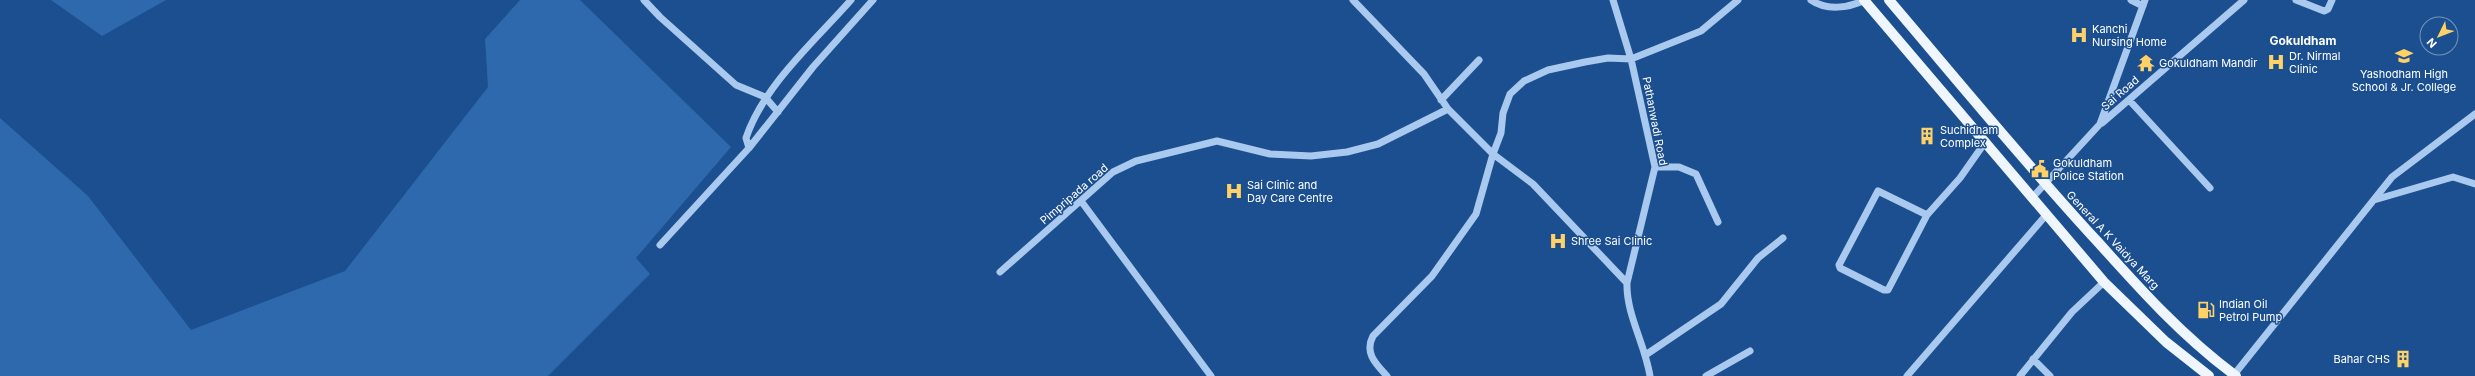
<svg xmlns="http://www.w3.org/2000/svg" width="2475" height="376" viewBox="0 0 2475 376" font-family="Inter,sans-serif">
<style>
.green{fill:#2e69ad}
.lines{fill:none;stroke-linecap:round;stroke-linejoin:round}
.minor{stroke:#a9c9ee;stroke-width:7}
.major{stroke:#f0f6ff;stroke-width:10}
.labels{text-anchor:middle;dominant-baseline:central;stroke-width:3;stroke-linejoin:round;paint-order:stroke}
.poi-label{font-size:11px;fill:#fff;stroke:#1b4f8f;text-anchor:start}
.street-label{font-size:11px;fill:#fff;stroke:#1b4f8f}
.neighbourhood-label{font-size:12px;font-weight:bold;fill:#fff;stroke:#1b4f8f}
</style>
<rect width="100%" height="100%" fill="#1b4f8f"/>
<path class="green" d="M51 0H166L102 36Z
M520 0H580L731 147 636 258 650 274 548 376H0V118L88 196 191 330 345 271 488 87 485 39Z"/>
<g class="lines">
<path class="minor" d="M644 0 660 17 736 85 765 97 778 112
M1353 0 1424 74 1448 109 1493 154 1533 184 1627 283
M1613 0 1631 59 1655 167 1627 283C1626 314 1645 344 1650 376
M1811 0C1827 11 1848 8 1865 0
M2131 0 2143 6
M2296 0 2324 11 2328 9 2332 0
M1441 100 1479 60
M2129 100 2210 188
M2102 123 2244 0
M749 148 746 138C764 85 814 42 851 0
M1655 167H1679L1696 174 1718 222
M2032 198 2100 124 2145 0
M2374 200 2453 177 2475 184
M1081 201 1211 376
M1927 215 1878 191 1839 265 1840 268 1884 290H1888L1927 215 1960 178 1986 141
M660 245 749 148 813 67 873 0
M1000 272 1113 172 1136 161 1217 141 1270 154 1311 156 1347 152 1378 144 1448 109
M1647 354 1721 304 1758 258 1783 238
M2033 359 2050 376
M1387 376C1376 364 1364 353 1373 336L1432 276 1476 214 1493 154 1501 133 1503 113 1510 94 1524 81 1548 70 1585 62 1608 58 1631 59 1701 31 1738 0
M1706 376 1750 351
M1907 376 2047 214
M2020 376 2072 312 2104 282
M2233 376 2392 177 2475 114"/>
<path class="major" d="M1864 0 2104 282 2166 342 2209 376
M1889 0C1958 81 2025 163 2097 241 2140 289 2183 337 2236 376"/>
</g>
<defs>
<g id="hospital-bare" transform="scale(1.38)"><path d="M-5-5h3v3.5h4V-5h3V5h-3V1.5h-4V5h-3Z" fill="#ffd166" stroke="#1b4f8f" stroke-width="2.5" paint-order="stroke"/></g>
<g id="school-bare" transform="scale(1.38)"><path d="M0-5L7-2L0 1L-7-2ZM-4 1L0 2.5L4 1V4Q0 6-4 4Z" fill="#ffd166" stroke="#1b4f8f" stroke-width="2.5" paint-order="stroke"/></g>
<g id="temple-bare" transform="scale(1.38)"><path d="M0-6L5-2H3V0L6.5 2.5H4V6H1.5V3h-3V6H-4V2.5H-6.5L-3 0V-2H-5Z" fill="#ffd166" stroke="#1b4f8f" stroke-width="2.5" paint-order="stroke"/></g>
<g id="building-bare" transform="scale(1.38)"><path d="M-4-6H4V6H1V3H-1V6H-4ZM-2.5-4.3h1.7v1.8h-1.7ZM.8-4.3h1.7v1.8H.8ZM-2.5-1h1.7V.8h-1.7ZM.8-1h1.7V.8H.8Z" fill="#ffd166" stroke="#1b4f8f" stroke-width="2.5" paint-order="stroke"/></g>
<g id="civic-bare" transform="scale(1.38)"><path d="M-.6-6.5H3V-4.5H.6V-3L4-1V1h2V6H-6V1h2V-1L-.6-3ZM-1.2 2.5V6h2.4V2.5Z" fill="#ffd166" stroke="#1b4f8f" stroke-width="2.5" paint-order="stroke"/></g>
<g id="fuel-bare" transform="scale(1.38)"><path d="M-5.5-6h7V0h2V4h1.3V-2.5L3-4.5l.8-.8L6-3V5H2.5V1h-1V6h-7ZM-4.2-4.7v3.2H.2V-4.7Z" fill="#ffd166" stroke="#1b4f8f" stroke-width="2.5" paint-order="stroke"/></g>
</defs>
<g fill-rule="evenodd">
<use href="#hospital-bare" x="2079" y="35"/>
<use href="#school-bare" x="2404" y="56"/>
<use href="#hospital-bare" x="2276" y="62"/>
<use href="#temple-bare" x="2146" y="63"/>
<use href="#building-bare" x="1927" y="136"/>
<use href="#civic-bare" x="2040" y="169"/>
<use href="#hospital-bare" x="1234" y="191"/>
<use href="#hospital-bare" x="1558" y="241"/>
<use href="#fuel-bare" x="2206" y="310"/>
<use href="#building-bare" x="2403" y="359"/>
</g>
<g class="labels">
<g class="poi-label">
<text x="2092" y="29">Kanchi<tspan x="2092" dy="13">Nursing Home</tspan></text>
<text x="2289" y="56">Dr. Nirmal<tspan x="2289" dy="13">Clinic</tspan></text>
<text x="2159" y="63">Gokuldham Mandir</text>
<text x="2404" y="74" text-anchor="middle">Yashodham High<tspan x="2404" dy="13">School &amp; Jr. College</tspan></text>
<text x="1940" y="130">Suchidham<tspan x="1940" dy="13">Complex</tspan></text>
<text x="2053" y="163">Gokuldham<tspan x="2053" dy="13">Police Station</tspan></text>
<text x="1247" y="185">Sai Clinic and<tspan x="1247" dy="13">Day Care Centre</tspan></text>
<text x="1571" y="241">Shree Sai Clinic</text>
<text x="2219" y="304">Indian Oil<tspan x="2219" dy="13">Petrol Pump</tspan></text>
<text x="2390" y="359" text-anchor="end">Bahar CHS</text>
</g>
<g class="street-label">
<text transform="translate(2120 93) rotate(-41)">Sai Road</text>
<text transform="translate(1655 121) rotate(79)">Pathanwadi Road</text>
<text transform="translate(1074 194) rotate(-41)">Pimpripada road</text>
<text transform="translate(2113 240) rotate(47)">General A K Vaidya Marg</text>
</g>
<g class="neighbourhood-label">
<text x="2303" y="40">Gokuldham</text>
</g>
</g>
<g transform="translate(2439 36) rotate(227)"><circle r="19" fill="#1b4f8f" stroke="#7695bc"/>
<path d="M0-3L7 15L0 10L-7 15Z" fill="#ffd166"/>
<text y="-6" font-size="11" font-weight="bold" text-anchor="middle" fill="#ffffff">N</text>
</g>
</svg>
